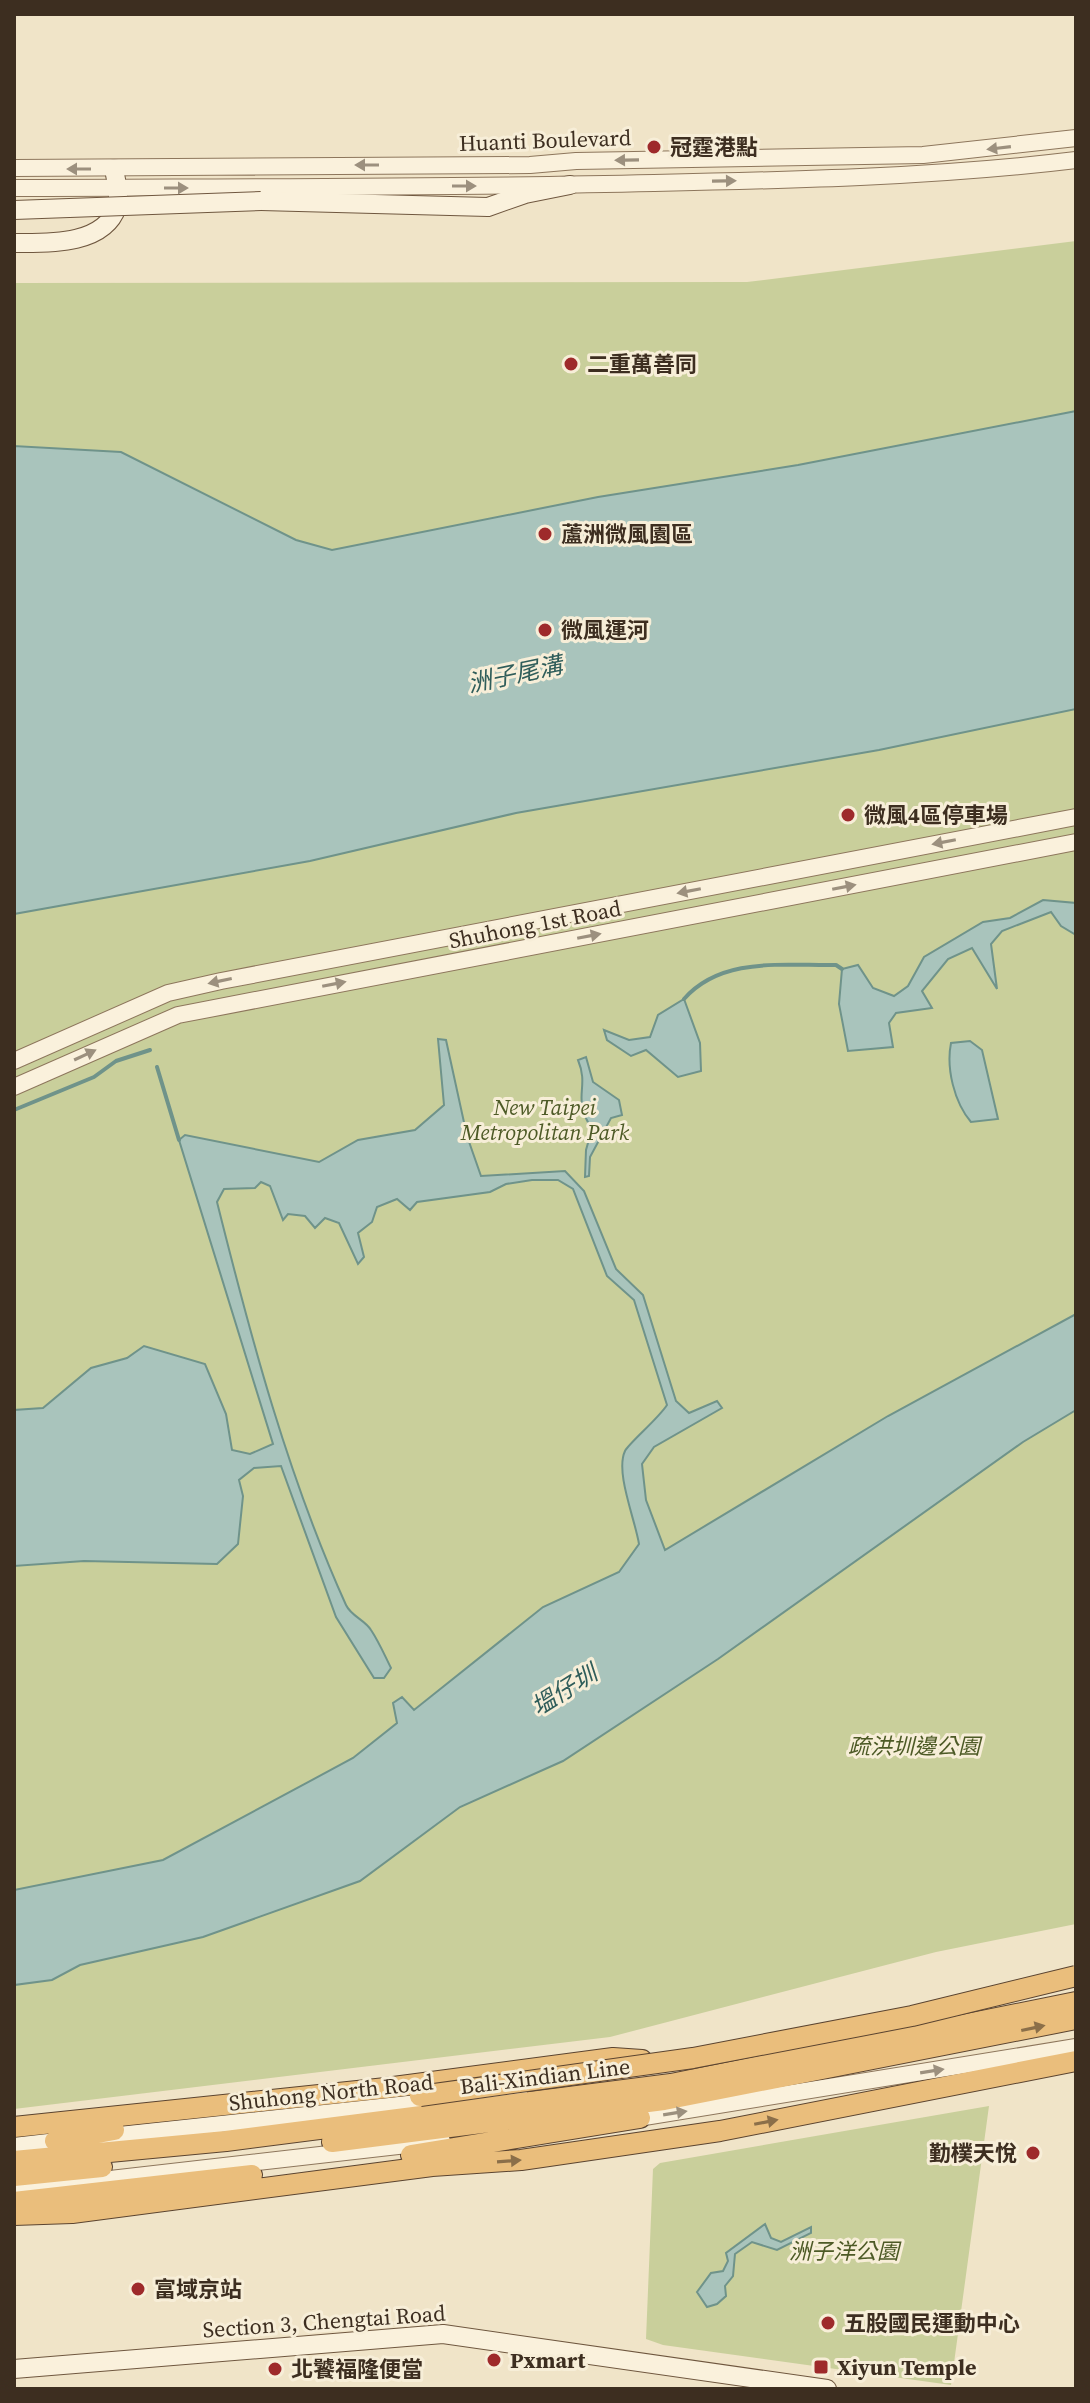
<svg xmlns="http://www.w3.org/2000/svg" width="1090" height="2403" viewBox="0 0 1090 2403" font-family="'Source Serif 4','Noto Sans TC',serif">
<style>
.green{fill:#c9cf9b}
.water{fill:#a9c4bc;stroke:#6f938a;stroke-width:2}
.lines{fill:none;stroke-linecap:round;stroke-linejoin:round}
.stream{stroke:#6f938a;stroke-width:4}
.tertiary-casing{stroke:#8d765c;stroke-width:18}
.secondary-casing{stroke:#6f573f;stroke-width:20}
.trunk-casing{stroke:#5b4430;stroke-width:22}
.tertiary{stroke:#faf1dc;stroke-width:16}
.secondary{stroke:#faf1dc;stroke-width:18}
.trunk{stroke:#eabe7c;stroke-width:20}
.secondary-bridge-casing{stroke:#6f573f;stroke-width:20;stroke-linecap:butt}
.trunk-bridge-casing{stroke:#5b4430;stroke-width:22;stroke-linecap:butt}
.secondary-bridge{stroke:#faf1dc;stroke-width:18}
.trunk-bridge{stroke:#eabe7c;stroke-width:20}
.oneway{fill:#9c907e}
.oneway2{fill:#8b6f49}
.poi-dot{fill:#9e2a2b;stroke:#f7eed8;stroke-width:3}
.labels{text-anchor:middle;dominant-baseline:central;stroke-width:6;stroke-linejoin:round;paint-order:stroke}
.street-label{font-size:22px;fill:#3d2e20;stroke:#f7eed8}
.poi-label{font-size:22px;font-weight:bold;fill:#3d2e20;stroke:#f7eed8;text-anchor:start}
.park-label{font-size:22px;font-style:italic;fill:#4d5a26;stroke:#f7eed8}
.water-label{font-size:24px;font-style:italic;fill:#2f5d5a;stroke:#f7eed8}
</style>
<rect width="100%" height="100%" fill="#f0e4c8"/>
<path class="green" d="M1076 241V1924L936 1952 610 2037 14 2109V283L747 282Z
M989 2106 951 2385 663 2345 646 2339 653 2169 660 2163Z"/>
<path class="water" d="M1076 411V709L879 750 516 813 310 861 14 914V446L121 452 296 540 332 550 598 497 798 465Z
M1043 900 1076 903V935L1061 926 1051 912 1002 931 991 944 997 989 972 948 948 959 922 991 932 1008 896 1013 889 1023 893 1047 848 1051 839 1004 842 969 858 965 873 988 894 996 908 986 924 957 983 922 1010 918Z
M684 999 700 1043 701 1071 678 1077 646 1050 631 1056 607 1040 604 1030 629 1040 650 1037 658 1015Z
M438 1039 446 1040 467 1136 481 1176 565 1171 584 1191 616 1269 643 1295 676 1401 689 1413 717 1401 722 1408 654 1447 642 1464 646 1500 665 1550 888 1416 1076 1314V1410L1023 1442 718 1659 563 1761 460 1807 360 1881 203 1937 80 1965 52 1980 14 1985V1890L163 1860 353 1758 397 1723 393 1703 402 1697 414 1710 543 1607 619 1572 639 1544C635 1519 615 1472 625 1451 629 1443 658 1419 667 1405L634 1300 607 1276 573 1189 558 1180H532L506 1184 490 1192 417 1202 410 1210 397 1199 377 1207 372 1222 358 1233 364 1257 358 1264 339 1223 325 1218 315 1228 305 1216 288 1214 283 1220 270 1186 261 1182 255 1188 224 1189 217 1202C251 1338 288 1477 346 1605 351 1616 365 1620 371 1630 379 1642 385 1656 391 1668L384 1678H374L336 1617 281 1466 254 1468 239 1480 243 1496 238 1544 217 1564 84 1561 14 1566V1410L43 1408 91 1368 127 1358 144 1346 205 1364 226 1414 232 1450 250 1454 273 1444 179 1140 185 1135 319 1162 358 1140 415 1130 444 1105Z
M970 1041 982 1050 998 1119 971 1122C954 1102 946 1068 951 1043Z
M586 1057 593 1082 619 1100 622 1115 611 1118 590 1157 589 1176 585 1177 586 1150 592 1129C571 1097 590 1089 578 1060Z
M765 2224 771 2238 781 2242 811 2227V2233L777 2250 752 2242 735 2254 733 2276 725 2286 726 2296 717 2304 707 2307 697 2292 711 2273 723 2271 728 2261 726 2253Z"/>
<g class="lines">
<path class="stream" d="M684 999C722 956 784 966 836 965L842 969
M157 1067 179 1140
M14 1110 94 1077 116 1061 150 1050"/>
<g class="tertiary-casing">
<path id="tertiary" d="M14 168 530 165 576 161 923 155 1076 138
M14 188C227 187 441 188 654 183 795 180 936 177 1076 160
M14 1061 168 993 221 981 1076 817
M14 1087 178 1015 1076 842
M632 2119 1076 2047
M101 2137 519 2092
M14 2146 66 2140
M14 2190 442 2141"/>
</g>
<g class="secondary-casing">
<path id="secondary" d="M261 201 488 207 525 194 570 185
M14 243C46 243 104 246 117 207 120 196 116 180 114 169
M14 2369 443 2334 827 2389"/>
</g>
<g class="trunk-casing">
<path id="trunk" d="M14 2127 386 2088 613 2058 642 2060
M55 2141 114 2130
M332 2142 664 2100 1076 2019
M411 2155 640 2118
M14 2161 226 2141 671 2084 1076 2002
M14 2176 102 2167
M14 2202 252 2175
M14 2215 72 2213 432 2166 521 2160 720 2131 1076 2061"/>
</g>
<use href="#tertiary" class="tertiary"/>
<use href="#secondary" class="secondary"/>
<use href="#trunk" class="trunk"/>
<g class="secondary-bridge-casing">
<path id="secondary-bridge" d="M14 210 261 201"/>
</g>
<g class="trunk-bridge-casing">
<path id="trunk-bridge" d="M420 2096 693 2058 912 2016 1076 1976"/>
</g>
<use href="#secondary-bridge" class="secondary-bridge"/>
<use href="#trunk-bridge" class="trunk-bridge"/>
</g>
<defs><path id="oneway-solid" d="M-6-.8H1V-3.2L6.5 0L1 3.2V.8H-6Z" transform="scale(2)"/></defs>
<g class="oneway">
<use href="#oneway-solid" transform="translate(999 148) rotate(173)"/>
<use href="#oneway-solid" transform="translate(627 160) rotate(179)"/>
<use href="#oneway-solid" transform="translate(367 165) rotate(180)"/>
<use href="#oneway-solid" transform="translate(79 169) rotate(-180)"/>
<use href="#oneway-solid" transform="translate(724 181) rotate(-1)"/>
<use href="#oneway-solid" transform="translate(464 186)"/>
<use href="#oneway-solid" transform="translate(176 188)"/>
<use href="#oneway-solid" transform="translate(944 842) rotate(169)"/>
<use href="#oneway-solid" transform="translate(844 887) rotate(-11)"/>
<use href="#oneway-solid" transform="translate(689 891) rotate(169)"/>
<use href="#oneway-solid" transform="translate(589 936) rotate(-11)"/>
<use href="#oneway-solid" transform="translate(220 981) rotate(168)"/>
<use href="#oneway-solid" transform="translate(334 984) rotate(-11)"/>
<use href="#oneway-solid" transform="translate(85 1055) rotate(-25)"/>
<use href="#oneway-solid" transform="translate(932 2071) rotate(-9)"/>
<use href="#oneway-solid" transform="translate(675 2113) rotate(-9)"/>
</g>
<g class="oneway2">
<use href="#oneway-solid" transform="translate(1033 2028) rotate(-12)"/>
<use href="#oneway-solid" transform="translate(766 2122) rotate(-11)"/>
<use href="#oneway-solid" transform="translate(509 2161) rotate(-4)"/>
</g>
<g class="poi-dot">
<circle cx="654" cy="147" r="8"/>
<circle cx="571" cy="364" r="8"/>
<circle cx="545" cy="534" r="8"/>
<circle cx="545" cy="630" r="8"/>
<circle cx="848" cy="815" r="8"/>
<circle cx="1033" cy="2153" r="8"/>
<circle cx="138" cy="2289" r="8"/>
<circle cx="828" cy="2323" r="8"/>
<circle cx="494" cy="2360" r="8"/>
<rect x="813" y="2359" width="16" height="16" rx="4"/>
<circle cx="275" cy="2369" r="8"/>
</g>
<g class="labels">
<g class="street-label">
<text transform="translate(545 140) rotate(-2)">Huanti Boulevard</text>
<text transform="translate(535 924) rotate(-11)">Shuhong 1st Road</text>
<text transform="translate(545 2076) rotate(-7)">Bali-Xindian Line</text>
<text transform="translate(331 2092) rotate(-6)">Shuhong North Road</text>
<text transform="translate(324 2321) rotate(-4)">Section 3, Chengtai Road</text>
</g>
<g class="poi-label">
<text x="670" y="147">冠霆港點</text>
<text x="587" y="364">二重萬善同</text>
<text x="561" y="534">蘆洲微風園區</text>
<text x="561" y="630">微風運河</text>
<text x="864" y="815">微風4區停車場</text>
<text x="1017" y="2153" text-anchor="end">勤樸天悅</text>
<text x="154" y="2289">富域京站</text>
<text x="844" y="2323">五股國民運動中心</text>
<text x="510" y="2360">Pxmart</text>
<text x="837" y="2367">Xiyun Temple</text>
<text x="291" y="2369">北饕福隆便當</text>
</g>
<g class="park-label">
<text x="545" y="1107">New Taipei<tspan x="545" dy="25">Metropolitan Park</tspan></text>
<text x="914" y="1746">疏洪圳邊公園</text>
<text x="844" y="2251">洲子洋公園</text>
</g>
<g class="water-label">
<text transform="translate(515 674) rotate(-12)">洲子尾溝</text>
<text transform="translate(564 1690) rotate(-32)">塭仔圳</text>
</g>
</g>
<rect width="1090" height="2403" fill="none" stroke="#3d2e20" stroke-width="32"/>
</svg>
